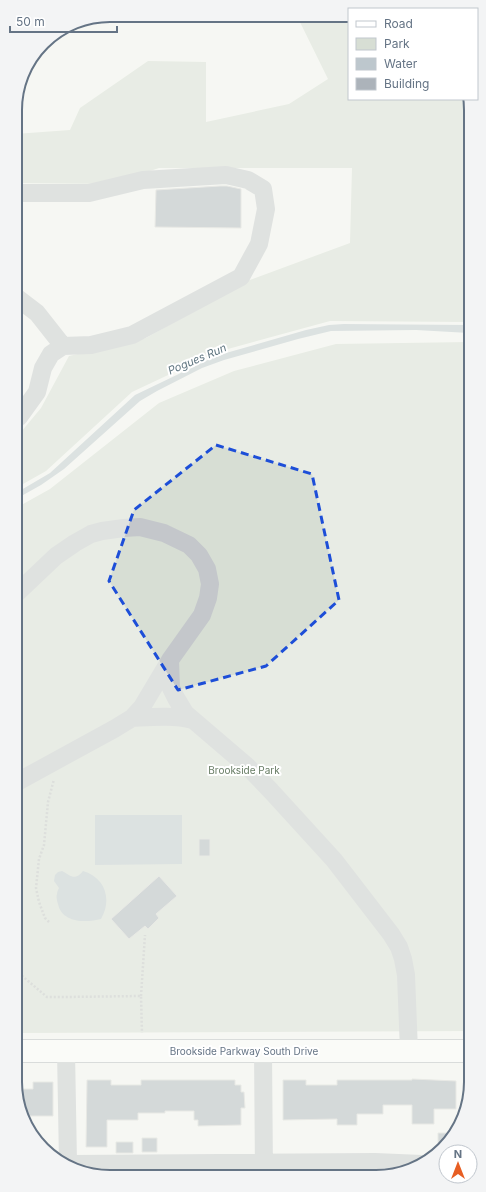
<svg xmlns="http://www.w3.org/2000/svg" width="486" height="1192" viewBox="0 0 486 1192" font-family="Inter,sans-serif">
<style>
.green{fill:#d7ded4}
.water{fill:#bdc7cd}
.building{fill:#acb3ba;stroke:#d8d8d6}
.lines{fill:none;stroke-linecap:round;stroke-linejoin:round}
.major-casing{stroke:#b7bbbf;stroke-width:24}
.path{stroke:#bec0c2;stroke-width:2.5;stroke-dasharray:2 2;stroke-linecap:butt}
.minor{stroke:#c4c7cb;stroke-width:18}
.major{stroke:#fff;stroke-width:22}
.marked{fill:none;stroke:#1d4ed8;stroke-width:3;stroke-dasharray:8 5;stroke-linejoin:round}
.labels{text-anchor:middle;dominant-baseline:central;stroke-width:4;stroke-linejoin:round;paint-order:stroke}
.park-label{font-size:10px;fill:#677c64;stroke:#fff}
.street-label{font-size:10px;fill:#657485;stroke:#fff}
.water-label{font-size:11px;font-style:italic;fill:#607681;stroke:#fff}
.rim{fill:none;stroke:#657485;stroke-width:2}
</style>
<rect width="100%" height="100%" fill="#f6f7f3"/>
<path class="green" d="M297 16 349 17V99H468L469 322 330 321 217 352 132 392 46 471 16 488V438L41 408 69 356 146 338 247 281 350 243 352 168H159L111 184 15 183V134L70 130 80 108 148 61 206 62V122L289 104 328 79Z
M469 342 471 1031 18 1033 16 508 50 489 159 403 234 371 336 344Z"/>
<path class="water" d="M344 324 469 325V333L416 330 331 331 298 339 224 360 202 368 157 391 140 401 64 469 41 485 16 499V493L50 473 135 395 210 359 226 353 306 330 329 325Z
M95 815H182V864L95 865Z
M62 871C71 876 75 881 83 871 106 878 112 900 101 919 86 923 62 923 58 904 57 901 56 897 57 894 57 892 58 890 59 888L54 881 55 875 58 872Z"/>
<path class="building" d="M220 186H227L241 189V228L155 227 156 190Z
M199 839H210V856H199Z
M159 876 177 896 156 914 159 918 148 929 145 926 129 939 111 919Z
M412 1079 456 1081V1109H434V1124H412V1105H383V1114H357V1125H337V1119L283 1120V1080H306V1085H337V1080H412Z
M87 1080H111V1085H141V1080H235V1085H241V1092H244L245 1108H241V1125L198 1126V1120H194V1111H165V1113H138V1120H107V1147H86Z
M33 1082H53V1116H25L18 1106V1089H33Z
M438 1133H454L451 1140 438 1152Z
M142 1138H157V1152H142Z
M116 1142H133V1153H116Z"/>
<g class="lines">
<g class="major-casing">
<path id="major" d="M18 1051H471"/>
</g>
<path class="path" d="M49 922 45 918 39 902 36 888 39 859 44 845 48 802 54 779
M18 974 21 975 47 997H66L141 996 142 1033
M141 996 145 935"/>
<path class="minor" d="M15 193H89L143 180 226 175 248 180 263 189 266 209 259 244 241 277 132 335 91 345 63 346 51 354 43 368 37 392 19 417 16 418
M16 297 37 313 63 346
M17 593 56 556 75 543 91 534 102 531 124 528 140 527 164 533 189 545 199 555 207 569 210 584 208 598 202 615 170 660 142 707 132 718 114 729 17 782
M170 660 171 688 176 698 185 713 247 766 271 791 334 860 391 934 399 947 403 959 406 975 409 1051
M132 718C152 717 173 715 193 720
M66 1051 68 1163
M263 1051 264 1174
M70 1164 375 1162 422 1164"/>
<use href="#major" class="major"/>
</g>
<path d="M0 0H486V1192H0ZM216 445 312 474 339 600 266 666 178 690 109 581 134 510Z" fill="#f6f7f3" fill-opacity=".55" fill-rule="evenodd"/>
<path class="marked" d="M216 445 312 474 339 600 266 666 178 690 109 581 134 510Z"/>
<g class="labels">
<g class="park-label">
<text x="244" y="770">Brookside Park</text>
</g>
<g class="street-label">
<text x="244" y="1051">Brookside Parkway South Drive</text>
</g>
<g class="water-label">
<text transform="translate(197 359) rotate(-23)">Pogues Run</text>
</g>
</g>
<path d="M0 0H486V1192H0ZM110 22H376A88 88 0 0 1 464 110V1082A88 88 0 0 1 376 1170H110A88 88 0 0 1 22 1082V110A88 88 0 0 1 110 22Z" fill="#f3f4f5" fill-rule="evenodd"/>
<path class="rim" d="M110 22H376A88 88 0 0 1 464 110V1082A88 88 0 0 1 376 1170H110A88 88 0 0 1 22 1082V110A88 88 0 0 1 110 22Z"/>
<rect x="348" y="8" width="130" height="92" fill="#ffffff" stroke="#c1c7ce"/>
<rect x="356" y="21" width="20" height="6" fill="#ffffff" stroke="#c1c7ce"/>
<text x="384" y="28" font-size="12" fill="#657485">Road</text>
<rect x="356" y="38" width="20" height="12" fill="#d7ded4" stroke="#c1c7ce"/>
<text x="384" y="48" font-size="12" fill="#657485">Park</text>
<rect x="356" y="58" width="20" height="12" fill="#bdc7cd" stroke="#c1c7ce"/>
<text x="384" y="68" font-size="12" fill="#657485">Water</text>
<rect x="356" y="78" width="20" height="12" fill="#acb3ba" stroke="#c1c7ce"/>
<text x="384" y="88" font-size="12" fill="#657485">Building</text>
<g transform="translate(458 1164)"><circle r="19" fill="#ffffff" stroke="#c1c7ce"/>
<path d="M0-3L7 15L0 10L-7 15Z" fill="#e75e23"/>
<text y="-6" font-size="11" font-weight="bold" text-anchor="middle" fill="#657485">N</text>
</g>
<path d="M10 26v6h107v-6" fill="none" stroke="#657485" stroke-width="2"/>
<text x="16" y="26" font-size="12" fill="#657485" stroke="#ffffff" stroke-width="3" paint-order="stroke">50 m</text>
</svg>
